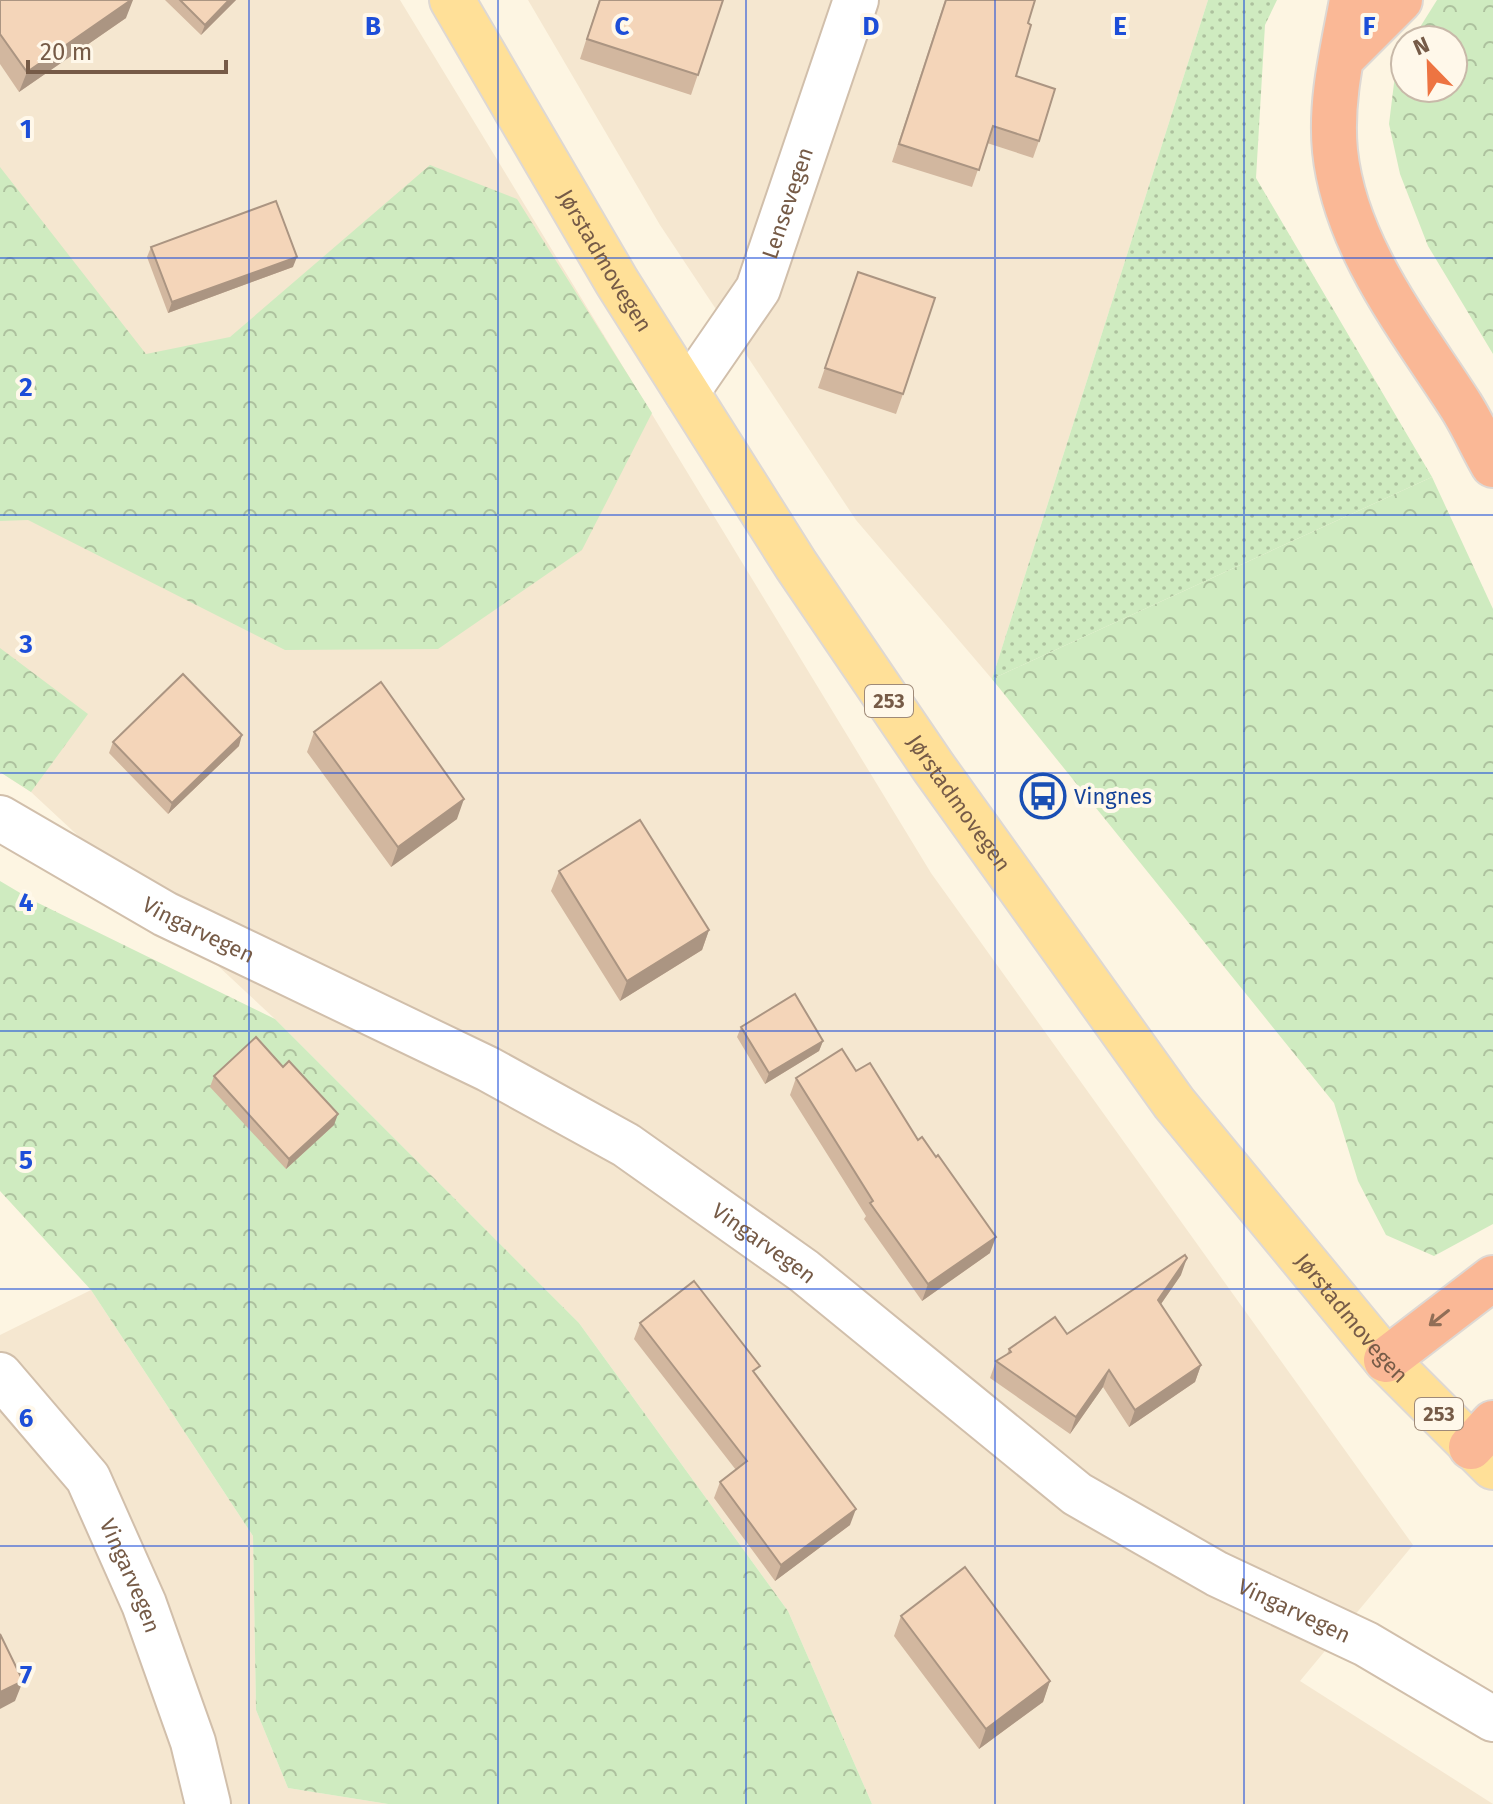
<svg xmlns="http://www.w3.org/2000/svg" width="1493" height="1804" viewBox="0 0 1493 1804" font-family="'Fira Sans',sans-serif">
<style>
.residential{fill:#f5e7d0}
.grass{fill:url(#grass-dots)}
.forest{fill:url(#forest-crowns)}
.lines{fill:none;stroke-linecap:round;stroke-linejoin:round}
.minor-casing{stroke:#d1bfab;stroke-width:48}
.major-casing{stroke:#ded8d3;stroke-width:48}
.highway-casing{stroke:#ded8d3;stroke-width:48}
.minor{stroke:#fff;stroke-width:44}
.major{stroke:#ffe098;stroke-width:44}
.highway{stroke:#fab896;stroke-width:44}
.wall{fill:#d2b79f}
.shaded-wall{fill:#ab9582}
.building{fill:#f4d5b9;stroke:#ab9582;stroke-width:2}
.oneway{stroke:#906e57}
.grid{fill:none;stroke:#1d4ed8;stroke-width:2;stroke-opacity:0.55}
.labels{text-anchor:middle;dominant-baseline:central;stroke-width:8;stroke-linejoin:round;paint-order:stroke}
.shield{fill:#fff8ea;stroke:#9f8a78;stroke-width:2}
.shield-label{font-size:20px;font-weight:bold;fill:#765b47}
.street-label{font-size:22px;fill:#765b47;stroke:#fff8ea}
.transit-label{font-size:22px;fill:#164399;stroke:#fff8ea;text-anchor:start}
.grid-label{font-size:26px;text-anchor:middle;font-weight:bold;fill:#1d4ed8;stroke:#fff8ea;stroke-width:8;stroke-linejoin:round;paint-order:stroke}
</style>
<defs>
<pattern id="grass-dots" width="8" height="8" patternUnits="userSpaceOnUse" patternTransform="scale(2)"><rect width="8" height="8" fill="#cfebc0"/><path d="M2 2h.1M6 6h.1" fill="none" stroke="#adc19e" stroke-width="1.8" stroke-linecap="round"/></pattern>
<pattern id="forest-crowns" width="20" height="18" patternUnits="userSpaceOnUse" patternTransform="scale(2)"><rect width="20" height="18" fill="#cfebc0"/><path d="M2 6a3 3 0 1 1 6 0M12 15a3 3 0 1 1 6 0" fill="none" stroke="#adc19e"/></pattern>
</defs>
<rect width="100%" height="100%" fill="#fdf5e2"/>
<path class="residential" d="M0 0H400L931 873 1413 1545 1300 1681 1493 1804H872L788 1611 579 1323 275 1019 31 792 0 772Z
M528 0H1208L992 679 856 520 660 225Z
M91 1290 253 1536 256 1710 288 1788 388 1804H0V1335Z"/>
<path class="grass" d="M1208 0H1277L1265 25 1256 178 1432 477 992 679Z"/>
<path class="forest" d="M1437 0H1493V354L1428 246 1400 174 1389 124 1395 75 1405 54V88H1453V40H1412Z
M430 165 517 199 652 413 582 550 438 649 285 650 28 520 0 521V167L146 354 230 337Z
M1432 477 1493 609V1224L1434 1256 1386 1235 1358 1181 1334 1103 992 679Z
M0 648 88 714 31 792 0 772Z
M0 881 32 900 275 1019 579 1323 788 1611 872 1804H388L288 1788 256 1710 253 1536 91 1290 0 1191Z"/>
<g class="lines">
<g class="minor-casing">
<g id="minor">
<path id="s1" d="M687 392 758 289 856 0"/>
<path id="s2" d="M0 818 165 914 488 1069 626 1145 804 1271 1077 1494 1217 1574 1366 1644 1493 1719"/>
<path id="s3" d="M0 1375 88 1478 144 1604 193 1742 208 1804"/>
</g>
</g>
<g class="major-casing">
<g id="major">
<path id="s4" d="M452 0 617 282 796 565 934 768 1174 1103 1386 1360 1493 1467"/>
</g>
</g>
<g class="highway-casing">
<path id="highway" d="M1352 0C1343 50 1330 100 1335 151 1345 247 1411 328 1461 406 1473 425 1482 446 1493 465
M1342 58 1400 0
M1386 1360 1493 1278
M1471 1447 1493 1423"/>
</g>
<use href="#minor" class="minor"/>
<use href="#major" class="major"/>
<use href="#highway" class="highway"/>
</g>
<path class="wall" d="M0 0 126 18 19 92 0 64Z
M165 0H236L201 35Z
M599 0H723L691 95 580 59Z
M945 0H1035L1028 23 1016 76 1039 141 1033 158 987 143 972 187 892 162Z
M151 247 293 267 168 313 147 257Z
M858 272 903 394 896 414 818 388Z
M314 732 457 819 391 867 307 752Z
M113 742 239 746 168 814 109 753Z
M559 871 709 930 702 950 620 1001 551 891Z
M741 1027 823 1041 819 1051 765 1084 737 1037Z
M283 1067 334 1125 286 1169 210 1087 214 1076Z
M856 1071 990 1253 922 1301 864 1219 866 1216 790 1095 796 1078Z
M1181 1275 1161 1304 1201 1365 1195 1382 1129 1427 1103 1387 1070 1434 990 1378 996 1361 1007 1354 1009 1349 1067 1334Z
M640 1323 757 1376 850 1525 775 1581 714 1498 720 1482 736 1470 634 1339Z
M901 1616 1050 1681 1043 1702 979 1749 894 1636Z"/>
<path class="shaded-wall" d="M131 0H133L126 18 19 92 27 72Z
M229 0H236L201 35 205 25Z
M297 257 293 267 168 313 172 302Z
M242 735 239 746 168 814 172 803Z
M464 799 457 819 391 867 398 847Z
M709 930 702 950 620 1001 627 981Z
M823 1041 819 1051 765 1084 769 1073Z
M338 1114 334 1125 286 1169 289 1159Z
M996 1237 990 1253 922 1301 928 1284Z
M1187 1258 1181 1275 1152 1317 1158 1300Z
M1201 1365 1195 1382 1129 1427 1135 1410Z
M1109 1370 1103 1387 1070 1434 1076 1417Z
M856 1509 850 1525 775 1581 781 1565Z
M23 1681 15 1701 0 1709V1692Z
M1050 1681 1043 1702 979 1749 986 1729Z"/>
<path class="building" d="M0 0H131L27 72 0 34Z
M180 0H229L205 25Z
M600 0H723L698 75 587 39Z
M946 0H1035L1028 23 1031 25 1016 76 1055 89 1039 141 993 126 979 170 899 144Z
M276 201 297 257 172 302 151 247Z
M858 272 935 298 903 394 825 368Z
M183 674 242 735 172 803 113 742Z
M381 682 464 799 398 847 314 732Z
M640 820 709 930 627 981 559 871Z
M795 994 823 1041 769 1073 741 1027Z
M256 1037 283 1067 289 1061 338 1114 289 1159 214 1076Z
M842 1049 856 1071 870 1063 918 1140 922 1137 936 1157 938 1155 996 1237 928 1284 870 1203 873 1201 796 1078Z
M1185 1255 1187 1258 1158 1300 1201 1365 1135 1410 1109 1370 1076 1417 996 1361 1011 1352 1009 1349 1055 1317 1067 1334Z
M694 1281 760 1366 753 1371 856 1509 781 1565 720 1482 747 1461 640 1323Z
M965 1567 1050 1681 986 1729 901 1616Z
M0 1634 23 1681 0 1692Z"/>
<defs><path id="oneway-shaft" d="M-6 0H5M1.5-3L5.5 0L1.5 3" fill="none" stroke-width="1.6" stroke-linecap="round" stroke-linejoin="round" transform="scale(2)"/></defs>
<use class="oneway" href="#oneway-shaft" transform="translate(1439 1318) rotate(142)"/>
<path class="grid" d="M249 0V1804M498 0V1804M746 0V1804M995 0V1804M1244 0V1804M0 258H1493M0 515H1493M0 773H1493M0 1031H1493M0 1289H1493M0 1546H1493"/>
<defs>
<g id="bus-ring" transform="scale(2.3)"><circle r="9.5" fill="#fff8ea" stroke="#1a4fb4" stroke-width="1.5"/><path d="M-5-6H5V4H4V6H2V4H-2V6H-4V4H-5ZM-3.5-4V0h7V-4ZM-3.5 1.2v1.5H-2V1.2ZM2 1.2v1.5H3.5V1.2Z" fill="#1a4fb4"/></g>
</defs>
<g fill-rule="evenodd">
<use href="#bus-ring" x="1043" y="796"/>
</g>
<g class="labels">
<g class="shield">
<rect x="865" y="685" width="48" height="32" rx="6"/>
<rect x="1415" y="1398" width="48" height="32" rx="6"/>
</g>
<g class="shield-label">
<text x="889" y="701">253</text>
<text x="1439" y="1414">253</text>
</g>
<g class="street-label">
<text stroke="none"><textPath href="#s1" startOffset="216">Lensevegen</textPath></text>
<text stroke="none"><textPath href="#s4" startOffset="302">Jørstadmovegen</textPath></text>
<text stroke="none"><textPath href="#s4" startOffset="950">Jørstadmovegen</textPath></text>
<text stroke="none"><textPath href="#s2" startOffset="228">Vingarvegen</textPath></text>
<text stroke="none"><textPath href="#s2" startOffset="876">Vingarvegen</textPath></text>
<text stroke="none"><textPath href="#s4" startOffset="1598">Jørstadmovegen</textPath></text>
<text stroke="none"><textPath href="#s3" startOffset="242">Vingarvegen</textPath></text>
<text stroke="none"><textPath href="#s2" startOffset="1524">Vingarvegen</textPath></text>
</g>
<g class="transit-label">
<text x="1074" y="796">Vingnes</text>
</g>
</g>
<g class="grid-label">
<text x="373" y="35">B</text>
<text x="622" y="35">C</text>
<text x="871" y="35">D</text>
<text x="1120" y="35">E</text>
<text x="1369" y="35">F</text>
<text x="26" y="138">1</text>
<text x="26" y="396">2</text>
<text x="26" y="653">3</text>
<text x="26" y="911">4</text>
<text x="26" y="1169">5</text>
<text x="26" y="1427">6</text>
<text x="26" y="1684">7</text>
</g>
<g transform="translate(1429 64) rotate(337)"><circle r="38" fill="#fff8ea" stroke="#c8b9a9" stroke-width="2"/>
<path d="M0-6L14 30L0 20L-14 30Z" fill="#ed7442"/>
<text y="-12" font-size="22" font-weight="bold" text-anchor="middle" fill="#765b47">N</text>
</g>
<path d="M28 60v12h198v-12" fill="none" stroke="#765b47" stroke-width="4"/>
<text x="40" y="60" font-size="24" fill="#765b47" stroke="#fff8ea" stroke-width="6" paint-order="stroke">20 m</text>
</svg>
